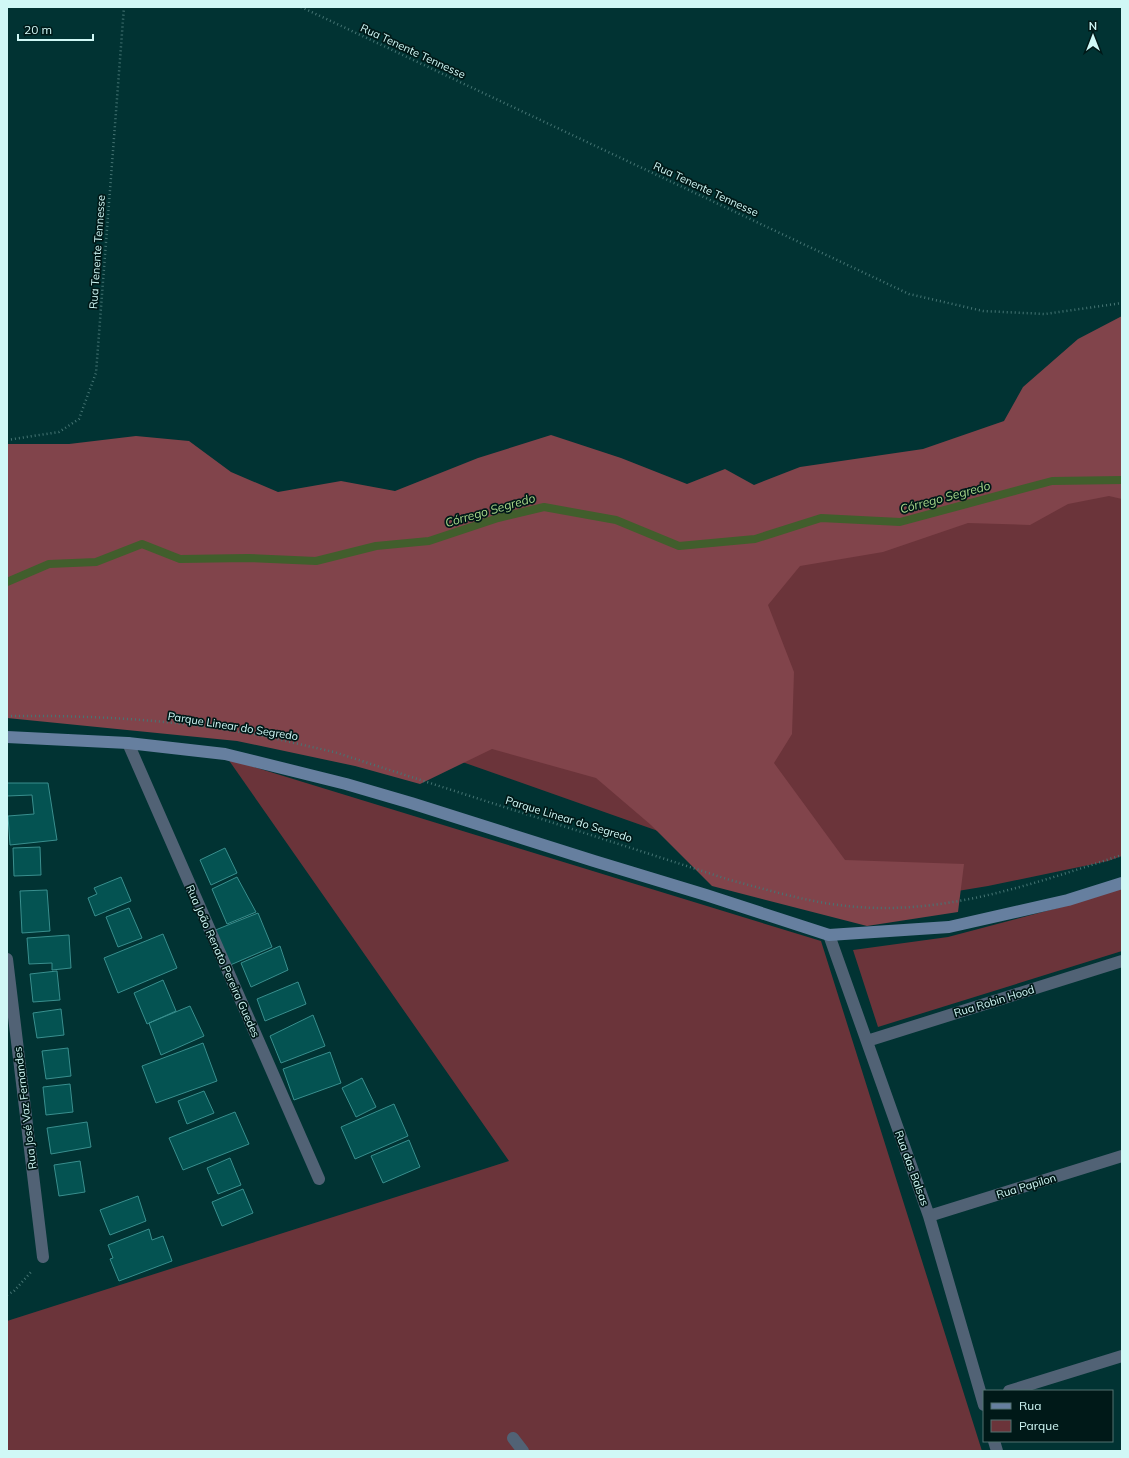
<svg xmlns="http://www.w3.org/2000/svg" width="1129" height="1458" viewBox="0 0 1129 1458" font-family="Mulish,sans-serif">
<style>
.green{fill:#6b343a}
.forest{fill:#81444b}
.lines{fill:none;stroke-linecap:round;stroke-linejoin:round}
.stream{stroke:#415e2c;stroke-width:8}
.building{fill:#045352;stroke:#398f8e}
.path{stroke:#467574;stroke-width:2.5;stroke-dasharray:1 3;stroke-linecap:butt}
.lane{stroke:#516275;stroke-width:12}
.street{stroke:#516275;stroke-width:12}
.secondary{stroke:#667f9f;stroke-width:12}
.labels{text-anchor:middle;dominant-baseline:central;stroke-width:3.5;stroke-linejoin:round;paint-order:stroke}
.street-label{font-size:11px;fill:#d0f8f6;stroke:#001918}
.water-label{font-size:12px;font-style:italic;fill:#a9d78a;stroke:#001918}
</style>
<rect width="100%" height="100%" fill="#013333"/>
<path class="green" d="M1122 436V856L1108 861 988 886 897 901 743 861 451 758 719 501Z
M228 759 821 941 982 1451H7V1321L509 1161Z
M1122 888V951L878 1027 853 950 948 937 1069 905Z"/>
<path class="forest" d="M1122 316V499L1109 496 1068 504 1030 525 968 523 883 552 800 566 768 605 794 672 792 734 774 763 845 860 964 864 958 912 867 926 712 886 651 825 596 778 492 749 420 784 355 766 237 741 7 718V444H69L136 436 189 441 231 472 278 492 341 481 395 491 478 458 551 435 621 458 687 484 725 469 754 485 800 467 923 449 1004 421 1023 387 1078 339Z"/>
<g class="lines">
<path class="stream" d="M7 582 49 564 96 562 142 544 180 559 248 558 316 561 376 546 429 541 498 518 544 507 616 520 679 546 755 539 821 518 900 522 1052 481 1122 480"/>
</g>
<path class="building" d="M7 783H48L57 840 10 845 8 816 34 814 32 795 7 796Z
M40 847 41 875 14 876 13 848Z
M225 848 237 873 211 885 200 860Z
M121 877 131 901 95 916 88 898 97 894 94 888Z
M237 877 256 912 227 924 212 889Z
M47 890 50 931 22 933 20 891Z
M129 908 142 938 118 947 106 917Z
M258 913 272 947 228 966 213 931Z
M163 934 177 968 118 993 104 958Z
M69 935 71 968 52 970V963L29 964 27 938Z
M280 946 288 970 251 987 241 963Z
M57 971 60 1000 33 1002 30 974Z
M163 980 176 1011 147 1024 134 993Z
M298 982 306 1004 265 1021 257 999Z
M190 1006 204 1036 161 1055 149 1023Z
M61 1009 64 1035 37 1038 33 1013Z
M313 1015 325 1046 281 1063 270 1036Z
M203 1043 217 1081 156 1103 142 1066Z
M68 1048 71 1076 46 1079 42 1051Z
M330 1052 341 1083 294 1100 283 1069Z
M362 1078 376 1107 356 1117 342 1088Z
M70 1084 73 1112 46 1115 43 1087Z
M204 1091 214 1113 187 1124 178 1101Z
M394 1104 408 1136 355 1159 341 1127Z
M235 1112 249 1144 183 1170 169 1138Z
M87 1122 91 1147 51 1154 47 1128Z
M409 1140 420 1167 383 1183 371 1156Z
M230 1158 241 1185 218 1194 207 1168Z
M80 1161 85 1192 59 1196 54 1165Z
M243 1189 253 1213 222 1226 212 1202Z
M138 1196 146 1221 110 1235 100 1210Z
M149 1229 152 1240 163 1236 172 1261 119 1281 110 1259 113 1258 108 1245Z"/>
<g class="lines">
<path class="path" d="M301 7 909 294 983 311 1045 314 1122 303
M7 440 59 432 79 419 96 373 124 7
M7 716C94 715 183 720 268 737 290 742 312 747 334 752L730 880C772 891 814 904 858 907 949 914 1036 883 1122 855
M7 1295 14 1291 31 1272"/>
<path class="lane" d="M513 1438 523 1451"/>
<path class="street" d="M128 743 319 1179
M829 935 929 1216 984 1405
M7 959 43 1257
M867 1041 1122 961
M929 1216 1122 1156
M1009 1391 1122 1356
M994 1441 997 1451"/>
<path class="secondary" d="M7 737 128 743 225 754 346 784 411 803 594 861 706 895 829 935 949 927 1068 900 1122 883"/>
</g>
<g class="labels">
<g class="street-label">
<text transform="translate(413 51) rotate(25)">Rua Tenente Tennesse</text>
<text transform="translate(706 189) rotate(25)">Rua Tenente Tennesse</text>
<text transform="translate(97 252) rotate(-86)">Rua Tenente Tennesse</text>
<text transform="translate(233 726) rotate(9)">Parque Linear do Segredo</text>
<text transform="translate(569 819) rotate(17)">Parque Linear do Segredo</text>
<text transform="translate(223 961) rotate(66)">Rua João Renato Pereira Guedes</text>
<text transform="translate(994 1001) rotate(-17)">Rua Robin Hood</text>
<text transform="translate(25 1108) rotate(-97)">Rua José Vaz Fernandes</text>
<text transform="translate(912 1168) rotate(70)">Rua das Balsas</text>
<text transform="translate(1026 1186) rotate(-17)">Rua Papilon</text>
</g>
<g class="water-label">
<text transform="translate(945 497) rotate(-15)">Córrego Segredo</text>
<text transform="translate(490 510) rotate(-16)">Córrego Segredo</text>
</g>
</g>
<rect width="1129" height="1458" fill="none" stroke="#d0f8f6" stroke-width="16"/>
<rect x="983" y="1390" width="130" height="52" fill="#001918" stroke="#537271"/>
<rect x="991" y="1403" width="20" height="6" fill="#667f9f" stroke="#537271"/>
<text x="1019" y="1410" font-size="12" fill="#d0f8f6">Rua</text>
<rect x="991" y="1420" width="20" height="12" fill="#6b343a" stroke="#537271"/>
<text x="1019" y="1430" font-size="12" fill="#d0f8f6">Parque</text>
<g transform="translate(1093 36)" stroke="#001918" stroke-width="3" paint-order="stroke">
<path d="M0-3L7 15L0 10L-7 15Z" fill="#d0f8f6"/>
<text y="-6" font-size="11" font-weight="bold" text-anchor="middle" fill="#d0f8f6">N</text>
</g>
<path d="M18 34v6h75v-6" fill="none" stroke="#d0f8f6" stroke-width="2"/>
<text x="24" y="34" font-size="12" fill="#d0f8f6" stroke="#001918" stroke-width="3" paint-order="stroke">20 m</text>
</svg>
